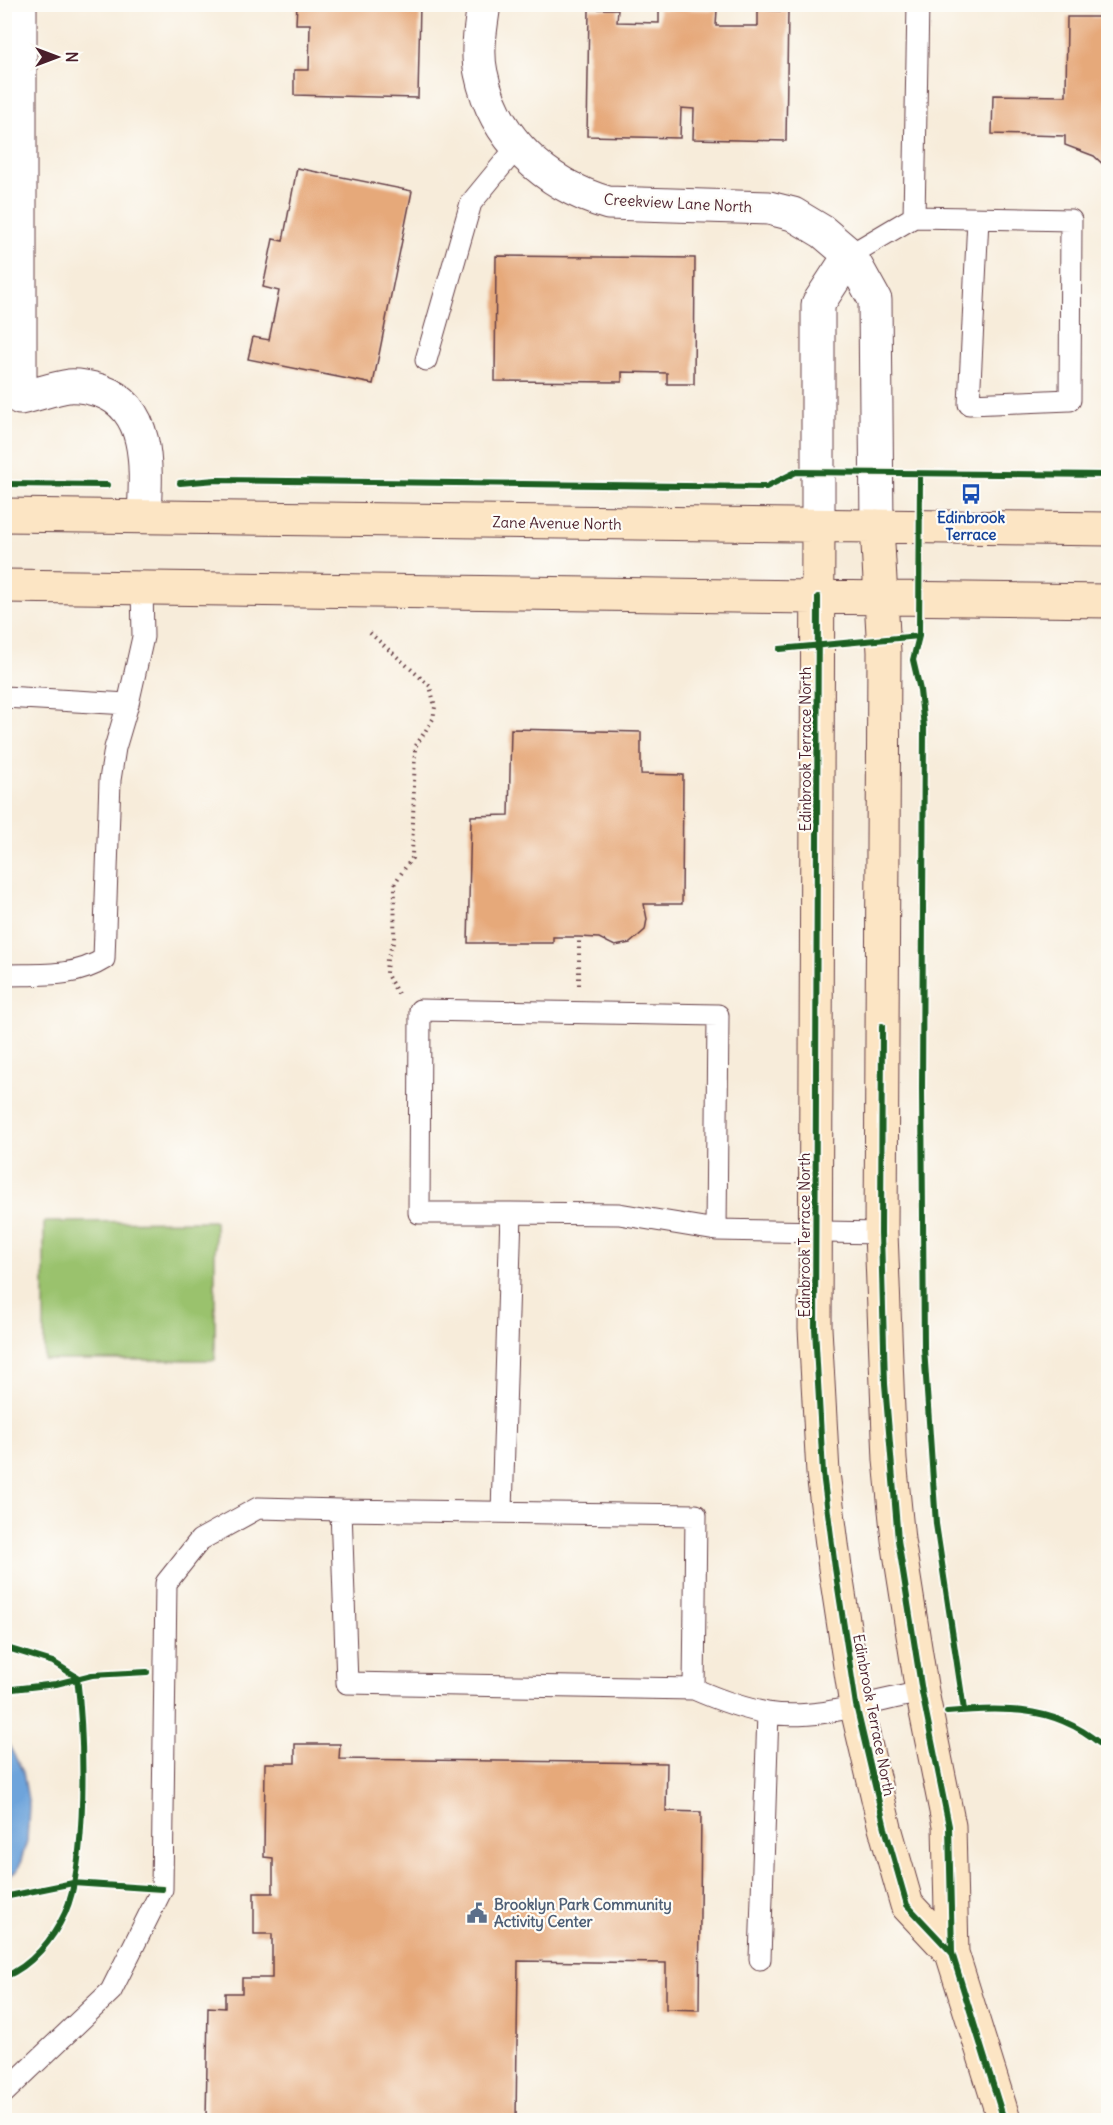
<svg xmlns="http://www.w3.org/2000/svg" width="1113" height="2125" viewBox="0 0 1113 2125" font-family="Delius,sans-serif">
<style>
.green{fill:#9ac26d;stroke:#72704c;stroke-width:1.5}
.water{fill:#6ea4db;stroke:#5c6283;stroke-width:1.5}
.building{fill:#e6a97a}
.lines{fill:none;stroke-linecap:round;stroke-linejoin:round}
.lane-casing{stroke:#643e45;stroke-width:23}
.street-casing{stroke:#643e45;stroke-width:35}
.secondary-casing{stroke:#643e45;stroke-width:35}
.path{stroke:#643e45;stroke-width:4;stroke-dasharray:1.5 4.5;stroke-linecap:butt}
.lane{stroke:#fff;stroke-width:21}
.street{stroke:#fff;stroke-width:33}
.secondary{stroke:#fce5c4;stroke-width:33}
.cycleway-casing{stroke:#fdfcf7;stroke-width:10}
.cycleway{stroke:#1b5e20;stroke-width:6}
.labels{text-anchor:middle;dominant-baseline:central;stroke-width:4.5;stroke-linejoin:round;paint-order:stroke}
.street-label{font-size:15px;fill:#4a1f2b;stroke:#fdfcf7}
.transit-label{font-size:15px;font-weight:bold;fill:#164399;stroke:#fdfcf7}
.service-label{font-size:15px;font-weight:bold;fill:#4e5e75;stroke:#fdfcf7;text-anchor:start}
</style>
<rect width="100%" height="100%" fill="#fdfcf7"/>
<filter id="ink" filterUnits="userSpaceOnUse"><feTurbulence type="fractalNoise" baseFrequency=".0167" numOctaves="2"/><feDisplacementMap in="SourceGraphic" scale="12" xChannelSelector="R" yChannelSelector="G"/><feConvolveMatrix kernelMatrix="1 2 1 2 8 2 1 2 1" color-interpolation-filters="sRGB"/></filter>
<filter id="wash" filterUnits="userSpaceOnUse"><feTurbulence type="fractalNoise" baseFrequency=".008" numOctaves="4" result="noise"/><feDisplacementMap in="SourceGraphic" scale="24" xChannelSelector="R" yChannelSelector="G"/><feGaussianBlur stdDeviation="1.35" result="paint"/><feColorMatrix in="noise" values="0 0 0 0 0 0 0 0 0 0 0 0 0 0 0 0 0 1.4 0 .05"/><feComposite in="paint" operator="in"/></filter>
<g filter="url(#wash)">
<rect width="100%" height="100%" fill="#f7ecda"/>
<path class="green" d="M215 1221V1360H44V1222Z"/>
<path class="water" d="M5 1738 23 1772 29 1805 27 1841 18 1870 5 1879Z"/>
<g id="blocks">
<path class="building" d="M297 4H420L418 98 294 95V70H309L310 24H296Z
M589 9H618L617 22 659 23V9L717 10 716 26H758V10L788 11 786 141 693 139 694 109 681 108 680 138 587 136Z
M1067 17H1108V169L1094 156 1065 145V136L992 134 993 95 1066 96Z
M297 168 412 191 373 384 248 359 253 337 269 340 279 291 263 287 273 239 283 241Z
M496 256 695 258 694 384H667V373L622 372V382L495 381Z
M511 729 641 732V774L683 775 682 904H644L647 919 645 930 630 943 615 946 599 938 579 937H553V943H468L471 816 509 815Z
M295 1744H340L339 1759 667 1763 666 1811 701 1812 699 2010 666 2009V1963L518 1961 516 2120H206L208 2007 225 2008V1993H242V1978H272V1934H254V1893H273V1858L264 1857 265 1763H295Z"/>
</g>
</g>
<g filter="url(#ink)">
<use href="#blocks" fill-opacity="0" stroke="#643e45" stroke-width="1.5"/>
<g class="lines">
<g class="lane-casing">
<path id="lane" d="M914 217 918 4
M850 255 914 217 1071 220 1070 400 969 404 978 219
M426 360 471 203 517 147
M4 697 128 704 143 637 142 587
M4 975C40 974 74 978 104 959L110 780 115 748 128 704
M511 1213H419L420 1010 718 1015 716 1230
M502 1512 511 1213 619 1214 716 1230 881 1233
M694 1689 696 1515 341 1510 347 1683 694 1689C717 1699 743 1709 768 1713 816 1721 874 1701 922 1692
M760 1959 768 1713
M4 2093 111 1991 162 1889 166 1583 200 1540 258 1508 341 1510"/>
</g>
<g class="street-casing">
<path id="street" d="M20 4V398C36 395 53 388 69 386 80 385 91 388 101 391 152 409 146 472 144 516
M484 4C481 26 476 51 481 73 494 138 546 185 608 203L769 208 793 214 823 232 850 255 875 300 877 526
M818 527V304L850 255"/>
</g>
<g class="secondary-casing">
<path id="secondary" d="M4 515 1108 529
M877 526 884 652 881 1233 890 1460 898 1540 922 1692 949 1826 952 1953 1004 2120
M818 527 815 1328 823 1473 835 1568 856 1705 885 1828 907 1905 952 1953
M4 586 1108 601"/>
</g>
<path class="path" d="M370 633 430 686 435 707 433 719 415 747 412 858 396 881 395 887 394 940 387 959 386 973 398 994
M579 985V937"/>
<use href="#lane" class="lane"/>
<use href="#street" class="street"/>
<use href="#secondary" class="secondary"/>
<g class="cycleway-casing">
<path id="cycleway" d="M920 474 919 636 913 660 920 690 924 727 922 1089 924 1348 936 1524 964 1710
M180 483 216 480 766 487 796 472 1108 475
M4 484 107 485
M818 597 815 1328 823 1473 835 1568 856 1705 885 1828 907 1905 952 1953
M780 649 919 636
M882 1026 881 1233 885 1384 898 1540 922 1692 949 1826 952 1953 1004 2120
M4 1647 53 1662 77 1677C84 1734 88 1861 65 1913 53 1939 32 1966 4 1977
M4 1690 56 1684 92 1675 147 1672
M947 1712C1007 1706 1062 1706 1108 1751
M4 1897 73 1883 162 1889"/>
</g>
<use href="#cycleway" class="cycleway"/>
</g>
</g>
<defs>
<g id="bus-bare" transform="scale(1.62)"><path d="M-5-6H5V4H4V6H2V4H-2V6H-4V4H-5ZM-3.5-4V0h7V-4ZM-3.5 1.2v1.5H-2V1.2ZM2 1.2v1.5H3.5V1.2Z" fill="#1a4fb4" stroke="#fdfcf7" stroke-width="2.5" paint-order="stroke"/></g>
<g id="civic-bare" transform="scale(1.62)"><path d="M-.6-6.5H3V-4.5H.6V-3L4-1V1h2V6H-6V1h2V-1L-.6-3ZM-1.2 2.5V6h2.4V2.5Z" fill="#5c6f8a" stroke="#fdfcf7" stroke-width="2.5" paint-order="stroke"/></g>
</defs>
<g fill-rule="evenodd">
<use href="#bus-bare" x="971" y="494"/>
<use href="#civic-bare" x="477" y="1913"/>
</g>
<g class="labels">
<g class="street-label">
<text transform="translate(678 203) rotate(3)">Creekview Lane North</text>
<text transform="translate(557 523) rotate(1)">Zane Avenue North</text>
<text transform="translate(805 749) rotate(-90)">Edinbrook Terrace North</text>
<text transform="translate(804 1235) rotate(-90)">Edinbrook Terrace North</text>
<text transform="translate(874 1715) rotate(79)">Edinbrook Terrace North</text>
</g>
<g class="transit-label">
<text x="971" y="517">Edinbrook<tspan x="971" dy="17">Terrace</tspan></text>
</g>
<g class="service-label">
<text x="494" y="1904">Brooklyn Park Community<tspan x="494" dy="17">Activity Center</tspan></text>
</g>
</g>
<rect width="1113" height="2125" fill="none" stroke="#fdfcf7" stroke-width="24"/>
<g transform="translate(57 57) rotate(90)" stroke="#fdfcf7" stroke-width="4.5" paint-order="stroke">
<path d="M0-4.5L10 22L0 15L-10 22Z" fill="#4a1f2b"/>
<text y="-9" font-size="16" font-weight="bold" text-anchor="middle" fill="#4a1f2b">N</text>
</g>
</svg>
